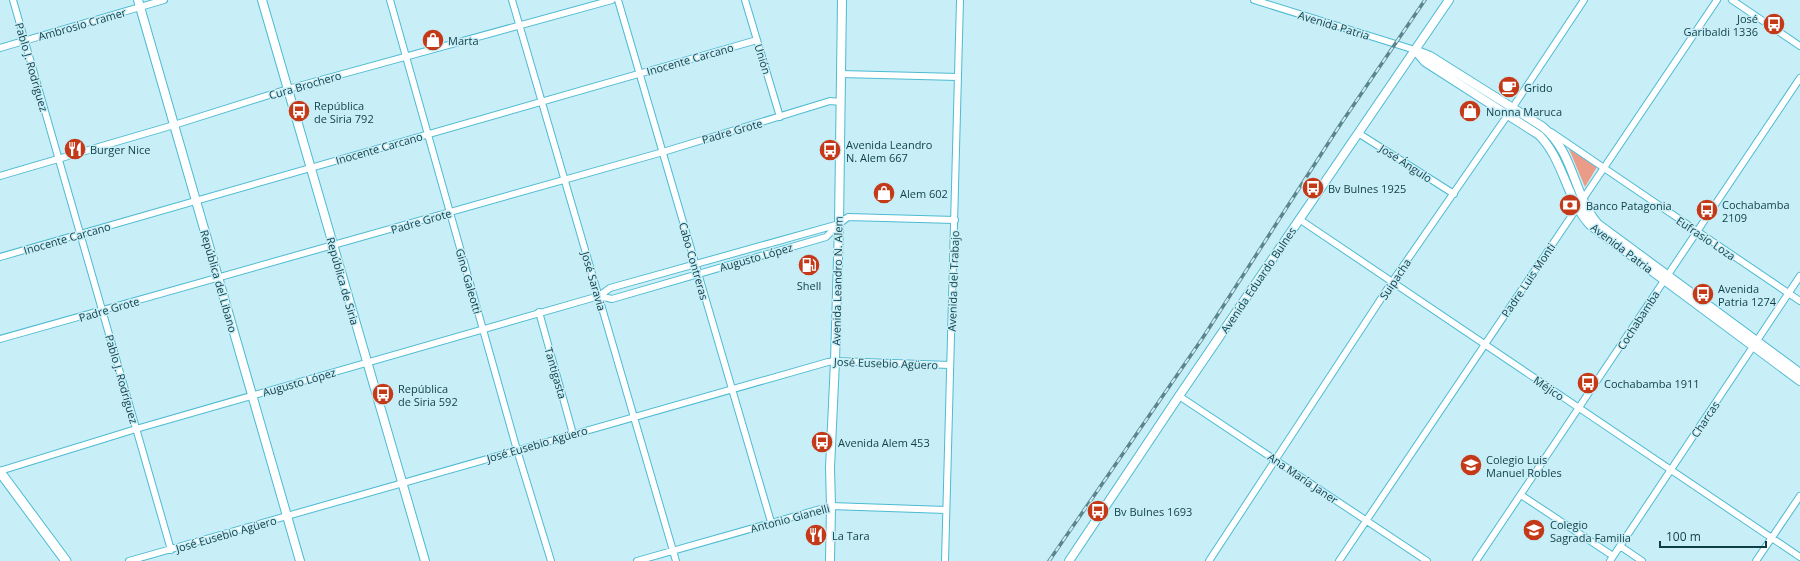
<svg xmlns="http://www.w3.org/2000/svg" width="1800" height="561" viewBox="0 0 1800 561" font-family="'Open Sans',sans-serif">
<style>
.green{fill:#eb9c89}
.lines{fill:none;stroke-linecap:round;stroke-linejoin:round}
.street-casing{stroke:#4dbbd2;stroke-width:8}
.secondary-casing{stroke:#4dbbd2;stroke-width:10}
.primary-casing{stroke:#4dbbd2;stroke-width:11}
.street{stroke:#fff;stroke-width:6}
.secondary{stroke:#fff;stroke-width:8}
.primary{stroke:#fff;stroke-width:9}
.rail-casing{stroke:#59858e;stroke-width:3.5}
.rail{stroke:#c8eef7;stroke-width:2;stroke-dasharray:6;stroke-linecap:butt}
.labels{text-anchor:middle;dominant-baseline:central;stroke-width:3;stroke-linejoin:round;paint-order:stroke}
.poi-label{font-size:11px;fill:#0e3e48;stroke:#c8eef7;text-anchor:start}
.street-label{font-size:11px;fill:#0e3e48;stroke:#c8eef7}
</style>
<rect width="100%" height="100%" fill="#c8eef7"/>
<path class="green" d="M1569 149 1597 167 1585 187Z"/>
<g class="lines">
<g class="street-casing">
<path id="street" d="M13 0 171 550
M390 0 517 450 551 561
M512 0 676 561
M618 0 771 522
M745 0 780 117
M1254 0 1415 50
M1732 0 1800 46
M0 48 164 0
M841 74 958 77
M1551 132 1800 301
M1358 133 1454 194
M0 176 174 125 288 89 612 0
M1299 219 1800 557
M0 257 757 40
M599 296 612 299 826 237 839 224 848 217 955 220
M539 312 573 434
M0 339 663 152 830 101 841 102
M1179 396 1427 561
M0 471 136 429 599 296 610 288 839 224
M1521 495 1613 556
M1620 546 1642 561
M129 561 828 362 835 361 950 365
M637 561 831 506 946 510
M945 561 960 0
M1209 561 1392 282 1507 116 1584 0
M1339 561 1717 0
M1476 561 1800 78
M1610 561 1800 276
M1756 561 1800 496"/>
</g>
<g class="secondary-casing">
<path id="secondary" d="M138 0 300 561
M262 0 425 561
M1415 50 1425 62 1539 135C1564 160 1566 199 1590 225L1800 381
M1417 51 1430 56 1543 127C1575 154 1573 195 1598 224L1800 373
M830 561 831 506 830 468 835 361 839 224 842 0
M1069 561 1179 396 1449 0"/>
</g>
<g class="primary-casing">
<path id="primary" d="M0 472 66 561"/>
</g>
<use href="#street" class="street"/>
<use href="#secondary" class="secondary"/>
<use href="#primary" class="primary"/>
<g class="rail-casing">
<path id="rail" d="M1049 561 1202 339 1340 125 1425 0"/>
</g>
<use href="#rail" class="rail"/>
</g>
<defs>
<g id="bus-disc" transform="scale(1.15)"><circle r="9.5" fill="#c43a19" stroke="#c8eef7"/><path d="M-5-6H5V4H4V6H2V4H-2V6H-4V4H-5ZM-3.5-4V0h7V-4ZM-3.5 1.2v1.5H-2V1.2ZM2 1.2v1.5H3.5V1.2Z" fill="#fff"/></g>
<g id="shop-disc" transform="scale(1.15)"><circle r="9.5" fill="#c43a19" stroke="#c8eef7"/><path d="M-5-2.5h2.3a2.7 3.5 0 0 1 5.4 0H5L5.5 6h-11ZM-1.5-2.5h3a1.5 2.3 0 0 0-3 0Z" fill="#fff"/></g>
<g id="cafe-disc" transform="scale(1.15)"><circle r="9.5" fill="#c43a19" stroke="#c8eef7"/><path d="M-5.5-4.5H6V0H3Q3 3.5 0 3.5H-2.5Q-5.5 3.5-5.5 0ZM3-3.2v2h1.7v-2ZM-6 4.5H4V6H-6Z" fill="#fff"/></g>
<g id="restaurant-disc" transform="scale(1.15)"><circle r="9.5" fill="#c43a19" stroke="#c8eef7"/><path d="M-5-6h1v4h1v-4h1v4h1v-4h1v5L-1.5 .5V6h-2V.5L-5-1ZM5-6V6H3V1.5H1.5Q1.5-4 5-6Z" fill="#fff"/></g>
<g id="bank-disc" transform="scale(1.15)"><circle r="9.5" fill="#c43a19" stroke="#c8eef7"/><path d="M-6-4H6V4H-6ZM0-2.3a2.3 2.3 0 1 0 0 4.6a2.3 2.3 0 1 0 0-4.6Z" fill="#fff"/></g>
<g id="fuel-disc" transform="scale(1.15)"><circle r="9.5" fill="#c43a19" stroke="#c8eef7"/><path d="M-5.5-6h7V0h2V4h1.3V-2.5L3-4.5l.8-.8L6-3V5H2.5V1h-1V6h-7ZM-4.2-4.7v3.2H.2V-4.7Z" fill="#fff"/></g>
<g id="school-disc" transform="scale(1.15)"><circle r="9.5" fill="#c43a19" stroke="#c8eef7"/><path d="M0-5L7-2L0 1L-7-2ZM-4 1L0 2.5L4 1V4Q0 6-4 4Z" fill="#fff"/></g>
</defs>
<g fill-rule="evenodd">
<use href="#bus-disc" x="1774" y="24"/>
<use href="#shop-disc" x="433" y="40"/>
<use href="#cafe-disc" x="1509" y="87"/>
<use href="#bus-disc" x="299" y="111"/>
<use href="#shop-disc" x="1470" y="111"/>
<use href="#restaurant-disc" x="75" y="149"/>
<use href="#bus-disc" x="830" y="150"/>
<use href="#bus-disc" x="1313" y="188"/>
<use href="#shop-disc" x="884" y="193"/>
<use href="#bank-disc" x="1570" y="205"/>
<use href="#bus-disc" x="1707" y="210"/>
<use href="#fuel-disc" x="809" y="265"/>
<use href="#bus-disc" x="1703" y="294"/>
<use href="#bus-disc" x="1588" y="383"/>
<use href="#bus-disc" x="383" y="394"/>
<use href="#bus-disc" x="822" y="442"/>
<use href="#school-disc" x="1471" y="465"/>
<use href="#bus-disc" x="1098" y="511"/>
<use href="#school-disc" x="1534" y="530"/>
<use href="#restaurant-disc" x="816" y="535"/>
</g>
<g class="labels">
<g class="poi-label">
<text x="1758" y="18" text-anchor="end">José<tspan x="1758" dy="13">Garibaldi 1336</tspan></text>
<text x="448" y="40">Marta</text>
<text x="1524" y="87">Grido</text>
<text x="314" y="105">República<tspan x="314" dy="13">de Siria 792</tspan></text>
<text x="1486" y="111">Nonna Maruca</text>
<text x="846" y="144">Avenida Leandro<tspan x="846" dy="13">N. Alem 667</tspan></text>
<text x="90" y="149">Burger Nice</text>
<text x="1328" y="188">Bv Bulnes 1925</text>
<text x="900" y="193">Alem 602</text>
<text x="1722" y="204">Cochabamba<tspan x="1722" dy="13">2109</tspan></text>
<text x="1586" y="205">Banco Patagonia</text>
<text x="809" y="285" text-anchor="middle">Shell</text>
<text x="1718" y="288">Avenida<tspan x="1718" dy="13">Patria 1274</tspan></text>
<text x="1604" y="383">Cochabamba 1911</text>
<text x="398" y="388">República<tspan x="398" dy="13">de Siria 592</tspan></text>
<text x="838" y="442">Avenida Alem 453</text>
<text x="1486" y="459">Colegio Luis<tspan x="1486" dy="13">Manuel Robles</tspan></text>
<text x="1114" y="511">Bv Bulnes 1693</text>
<text x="1550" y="524">Colegio<tspan x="1550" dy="13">Sagrada Familia</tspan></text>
<text x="832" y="535">La Tara</text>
</g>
<g class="street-label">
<text transform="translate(82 24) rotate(-16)">Ambrosio Cramer</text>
<text transform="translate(1334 25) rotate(17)">Avenida Patria</text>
<text transform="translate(690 59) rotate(-16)">Inocente Carcano</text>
<text transform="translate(763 59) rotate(73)">Unión</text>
<text transform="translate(32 67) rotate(74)">Pablo J. Rodríguez</text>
<text transform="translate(305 85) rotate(-16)">Cura Brochero</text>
<text transform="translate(732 131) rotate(-16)">Padre Grote</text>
<text transform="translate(379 148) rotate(-16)">Inocente Carcano</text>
<text transform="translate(1406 163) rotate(33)">José Ángulo</text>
<text transform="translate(421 221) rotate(-16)">Padre Grote</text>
<text transform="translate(67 238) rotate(-16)">Inocente Carcano</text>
<text transform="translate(1706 238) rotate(34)">Eufrasio Loza</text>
<text transform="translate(1622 248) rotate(37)">Avenida Patria</text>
<text transform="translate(756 257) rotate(-16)">Augusto López</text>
<text transform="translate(694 261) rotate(74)">Cabo Contreras</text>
<text transform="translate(1395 279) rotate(-56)">Suipacha</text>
<text transform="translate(1258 280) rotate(-56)">Avenida Eduardo Bulnes</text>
<text transform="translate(1528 280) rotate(-56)">Padre Luis Monti</text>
<text transform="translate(219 281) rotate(74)">República del Libano</text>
<text transform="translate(343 281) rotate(74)">República de Siria</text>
<text transform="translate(469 281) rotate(74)">Gino Galeotti</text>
<text transform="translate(594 281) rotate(74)">José Saravia</text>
<text transform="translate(837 281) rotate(-89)">Avenida Leandro N. Alem</text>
<text transform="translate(953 281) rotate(-88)">Avenida del Trabajo</text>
<text transform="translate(109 309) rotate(-16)">Padre Grote</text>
<text transform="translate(1638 320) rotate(-57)">Cochabamba</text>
<text transform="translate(886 363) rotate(2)">José Eusebio Agüero</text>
<text transform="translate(556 373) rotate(74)">Tantigasta</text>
<text transform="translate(122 379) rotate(74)">Pablo J. Rodríguez</text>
<text transform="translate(299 382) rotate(-16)">Augusto López</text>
<text transform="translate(1549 388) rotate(34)">Méjico</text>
<text transform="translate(1705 419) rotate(-56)">Charcas</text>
<text transform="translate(537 444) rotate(-16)">José Eusebio Agüero</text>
<text transform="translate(1303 478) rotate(34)">Ana María Janer</text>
<text transform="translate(790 518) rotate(-15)">Antonio Gianelli</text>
<text transform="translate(226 534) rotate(-16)">José Eusebio Agüero</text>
</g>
</g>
<path d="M1660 541v6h106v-6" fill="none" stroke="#0e3e48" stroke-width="2"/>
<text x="1666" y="541" font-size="12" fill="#0e3e48" stroke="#c8eef7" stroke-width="3" paint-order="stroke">100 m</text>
</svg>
